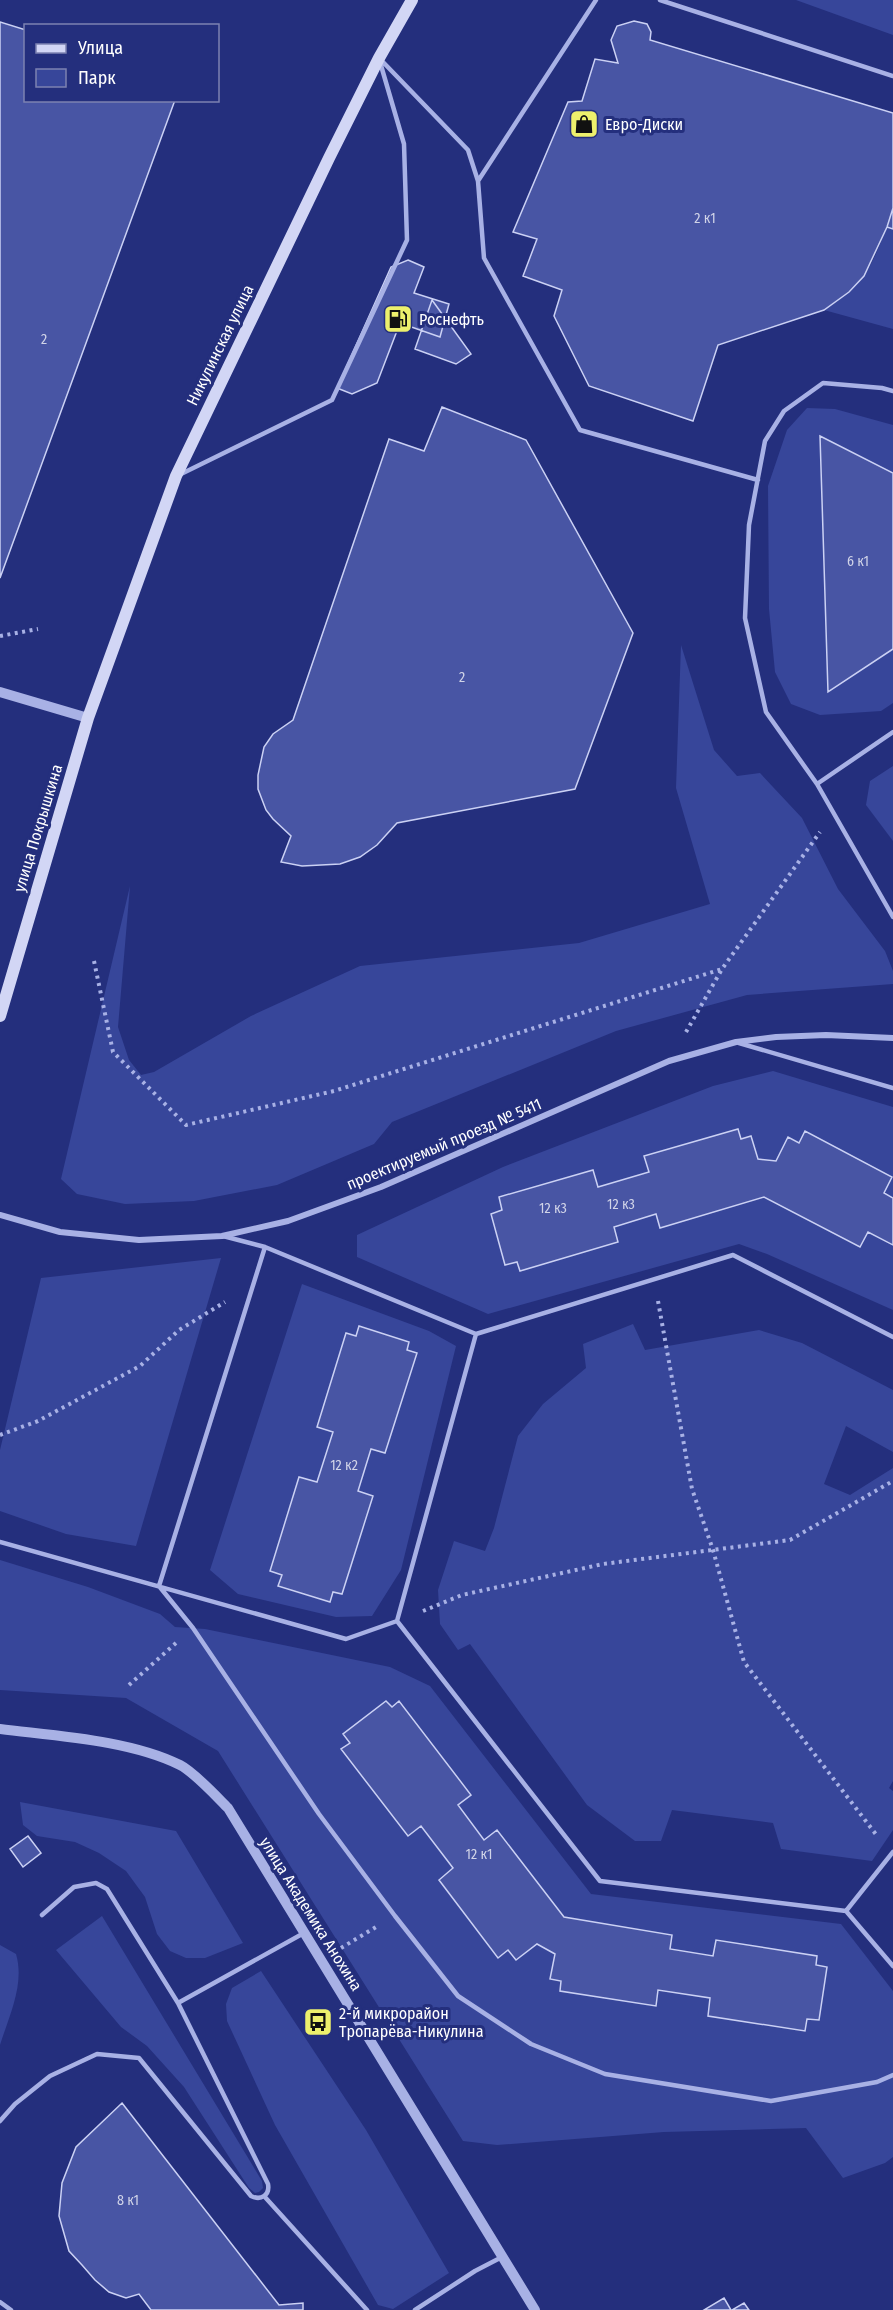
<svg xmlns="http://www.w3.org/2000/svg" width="893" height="2310" viewBox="0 0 893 2310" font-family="'Fira Sans Condensed',sans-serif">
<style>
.green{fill:#37469a;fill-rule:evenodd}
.building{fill:#4855a4;stroke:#cbd1f4;stroke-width:1.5}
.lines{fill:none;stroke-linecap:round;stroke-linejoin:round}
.path{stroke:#a8b1e5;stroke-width:4;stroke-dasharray:3 4.5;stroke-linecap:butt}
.service{stroke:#a8b1e5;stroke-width:4.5}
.minor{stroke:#a8b1e5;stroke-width:6}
.tertiary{stroke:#a8b1e5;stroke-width:10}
.secondary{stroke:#d2d6f5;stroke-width:12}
.labels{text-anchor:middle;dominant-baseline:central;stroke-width:6;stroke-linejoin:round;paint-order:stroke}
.number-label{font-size:14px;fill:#d1d4e8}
.poi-label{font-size:16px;fill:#fff;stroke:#242f7d;text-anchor:start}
.street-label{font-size:16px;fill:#fff;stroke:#242f7d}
</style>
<rect width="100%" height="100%" fill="#242f7d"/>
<path class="green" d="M796 0H893V35Z
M893 208V329L824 310C838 301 853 291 863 277 875 261 887 227 893 208Z
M807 408 835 409 893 425V473L820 437 828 691 893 649V703L881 711 820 715 791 704 775 672 769 609 768 486 787 430Z
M681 645 714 750 737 776 760 773 802 818 838 889 885 951 893 971V984L747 995 616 1031 392 1122 374 1144 277 1185 194 1201 125 1204 77 1194 61 1179 130 886 118 1027 129 1060 141 1075 154 1072 251 1016 360 966 579 943 710 904 676 788Z
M893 766V841L866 805 870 781Z
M773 1071 893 1107V1198L884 1193 892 1177 805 1132 799 1143 788 1138 776 1161 758 1159 751 1136 741 1139 738 1129 644 1156 649 1172 598 1187 592 1170 499 1197 502 1210 491 1214 505 1265 517 1262 520 1271 618 1242 614 1227 656 1214 660 1228 764 1197 860 1247 868 1232 893 1245V1310L767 1254 739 1244 488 1314 357 1257V1235L503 1167 713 1086Z
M221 1258 136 1546 66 1534 0 1511V1450L41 1278Z
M302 1284 429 1331 456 1346 401 1570 372 1616 336 1617 238 1594 210 1570ZM360 1326 409 1342 407 1350 417 1353 385 1453 371 1449 358 1491 373 1496 342 1594 333 1592 329 1602 279 1587 282 1575 270 1570 299 1477 317 1482 333 1432Z
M633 1324 645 1350 759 1330 802 1343 893 1390V1452L846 1426 824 1484 850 1495 893 1468V1781L889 1788 893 1791V1830L872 1861 781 1849 773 1823 672 1810 661 1841H635L587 1805 470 1644 458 1650 440 1624 438 1590 454 1541 485 1551 494 1528 518 1436 543 1404 586 1368 583 1344Z
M0 1560 88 1587 160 1614 175 1627 205 1629 390 1667 430 1686 591 1894 841 1924 893 1991V2157L885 2163 843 2178 806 2128 664 2132 497 2145 463 2141 218 1751 126 1698 0 1690ZM386 1701 392 1707 399 1702 471 1795 458 1805 484 1840 497 1831 564 1917 672 1935 670 1949 713 1956 716 1940 817 1956 816 1965 827 1967 819 2020 807 2019 804 2031 708 2016 710 1998 658 1990 655 2006 560 1991 561 1981 550 1979 555 1954 537 1944 516 1960 508 1950 498 1958 439 1880 453 1868 421 1826 408 1836 342 1749 350 1743 343 1734Z
M20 1802 176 1831 243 1943 205 1958H186L170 1951 157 1934 145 1897 126 1871 99 1853 75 1842 37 1836 23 1825Z
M102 1916 262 2181 263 2188 259 2192 255 2193 249 2188 184 2087 147 2046 121 2027 56 1950Z
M0 1945 16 1954C25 1984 9 2016 0 2045Z
M261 1971 366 2130 449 2273 393 2309 378 2305 275 2125 227 2021 226 2004 232 1988Z"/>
<path class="building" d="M634 21 647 24 651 32 650 40 893 113V208L887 227 864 276 849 292 824 310 718 345 693 421 589 386 554 316 562 290 523 276 537 239 513 232 568 102 582 101 595 59 618 63 611 40 617 26Z
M0 22 26 30V100H175L0 578Z
M893 208V229L887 227Z
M408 260 424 267 414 293 449 304 440 337 400 323 377 383 352 394 337 388 391 267Z
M432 300 471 354 456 364 415 349Z
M442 407 526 440 633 633 575 789 397 823 377 845 360 857 340 864 302 866 281 862 291 836 273 819 266 810 258 789V775L264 747 273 734 293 720 389 439 424 451Z
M820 436 893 473V649L828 692Z
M738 1129 741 1139 751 1136 758 1159 776 1161 788 1137 799 1143 805 1131 892 1177 884 1193 893 1198V1245L868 1232 860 1247 764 1197 660 1228 656 1214 614 1227 618 1242 520 1271 517 1262 505 1265 491 1214 502 1210 499 1197 593 1170 598 1187 649 1172 644 1156Z
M359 1326 409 1342 407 1350 417 1353 385 1453 371 1449 358 1491 373 1496 342 1594 333 1592 330 1602 278 1586 282 1575 270 1571 299 1477 317 1482 333 1432 317 1427 346 1333 356 1336Z
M386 1701 392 1707 399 1701 471 1795 458 1805 484 1840 497 1830 564 1917 672 1935 670 1949 713 1956 716 1940 817 1956 816 1965 827 1967 819 2020 807 2019 805 2031 708 2016 710 1998 658 1990 656 2006 560 1991 561 1981 550 1979 555 1954 537 1944 516 1960 508 1950 498 1958 439 1880 453 1868 421 1826 408 1836 341 1749 350 1743 343 1734Z
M28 1836 41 1853 23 1867 10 1849Z
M122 2103 279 2305 303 2303V2310H151L139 2294 126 2298 109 2292 95 2280 82 2265 69 2251 59 2216 62 2183 76 2147Z
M724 2298 731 2310H704Z
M744 2303 749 2310H732Z"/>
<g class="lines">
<path class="path" d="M0 636 38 629
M94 961 113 1052 186 1125 334 1091 722 969
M686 1032 722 969 820 832
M658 1301 692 1489 713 1550 744 1662 878 1837
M0 1435 38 1421 140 1366 179 1330 225 1302
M423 1611 462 1595 603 1564 790 1540 893 1481
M129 1685 176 1643
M341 1948 376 1927"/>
<path class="service" d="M660 0 893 76
M381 60 468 150 478 181 484 258 580 430 758 480
M478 181 596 0
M893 391 882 388 823 383 784 411 765 441 749 525 745 618 766 712 817 784 893 917
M181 474 332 400 407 240 404 144 380 62
M817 784 893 732
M739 1043 893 1088
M223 1236 265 1247 476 1334 733 1255 893 1337
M265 1247 159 1586 193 1628 319 1814 395 1916 458 1996 531 2044 605 2074 771 2101 877 2082 893 2075
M0 1542 346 1639 397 1621 600 1881 846 1911 893 1852
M397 1621 476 1334
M846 1911 893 1966
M42 1915 74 1887 96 1883 107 1889 178 2003
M0 2121 15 2104 50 2076 97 2054 139 2058 251 2196C261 2201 270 2195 268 2184L178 2003 304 1933
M264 2196 367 2310
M0 2302 11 2310
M415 2310 475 2271 502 2257"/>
<path class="minor" d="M0 1215 60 1232 139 1240 222 1236 288 1221 381 1187 669 1061 736 1042 776 1037 826 1035 893 1038"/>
<path class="tertiary" d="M0 692 88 718
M0 1729C56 1736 130 1740 180 1765 194 1772 216 1796 228 1808L535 2310"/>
<path class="secondary" d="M0 1016 88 718 176 476 329 158 379 58 412 0"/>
</g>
<defs>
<g id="shop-square" transform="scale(1.5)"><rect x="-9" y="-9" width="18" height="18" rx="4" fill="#edf06c" stroke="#242f7d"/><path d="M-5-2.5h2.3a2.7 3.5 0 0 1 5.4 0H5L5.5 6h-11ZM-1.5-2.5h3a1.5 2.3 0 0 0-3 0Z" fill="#111"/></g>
<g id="fuel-square" transform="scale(1.5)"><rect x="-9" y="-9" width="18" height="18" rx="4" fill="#edf06c" stroke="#242f7d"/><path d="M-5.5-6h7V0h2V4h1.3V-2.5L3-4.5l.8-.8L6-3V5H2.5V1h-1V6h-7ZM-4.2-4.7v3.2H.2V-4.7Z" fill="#111"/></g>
<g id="bus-square" transform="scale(1.5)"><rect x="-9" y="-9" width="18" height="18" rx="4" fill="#edf06c" stroke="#242f7d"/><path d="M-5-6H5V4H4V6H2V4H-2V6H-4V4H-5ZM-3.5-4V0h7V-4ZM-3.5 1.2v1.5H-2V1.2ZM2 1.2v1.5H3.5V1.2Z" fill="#111"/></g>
</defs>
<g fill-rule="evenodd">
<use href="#shop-square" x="584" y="124"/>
<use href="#fuel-square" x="398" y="319"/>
<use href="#bus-square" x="318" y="2022"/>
</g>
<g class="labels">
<g class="number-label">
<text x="705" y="218">2 к1</text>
<text x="44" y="339">2</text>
<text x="858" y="561">6 к1</text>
<text x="462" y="677">2</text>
<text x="621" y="1204">12 к3</text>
<text x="553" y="1208">12 к3</text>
<text x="344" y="1465">12 к2</text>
<text x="479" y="1854">12 к1</text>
<text x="128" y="2200">8 к1</text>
</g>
<g class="poi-label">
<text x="605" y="124">Евро-Диски</text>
<text x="419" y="319">Роснефть</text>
<text x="339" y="2013">2-й микрорайон<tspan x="339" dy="18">Тропарёва-Никулина</tspan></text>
</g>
<g class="street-label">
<text transform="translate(220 345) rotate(-64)">Никулинская улица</text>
<text transform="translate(38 828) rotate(-73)">улица Покрышкина</text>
<text transform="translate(444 1144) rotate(-23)">проектируемый проезд № 5411</text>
<text transform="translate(311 1914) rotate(58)">улица Академика Анохина</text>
</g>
</g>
<rect x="24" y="24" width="195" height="78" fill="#242f7d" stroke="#7c82b1" stroke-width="1.5"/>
<rect x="36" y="44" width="30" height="9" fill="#d2d6f5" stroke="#7c82b1" stroke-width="1.5"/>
<text x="78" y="54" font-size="18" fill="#ffffff">Улица</text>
<rect x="36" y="69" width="30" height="18" fill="#37469a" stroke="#7c82b1" stroke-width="1.5"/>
<text x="78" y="84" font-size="18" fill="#ffffff">Парк</text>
</svg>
